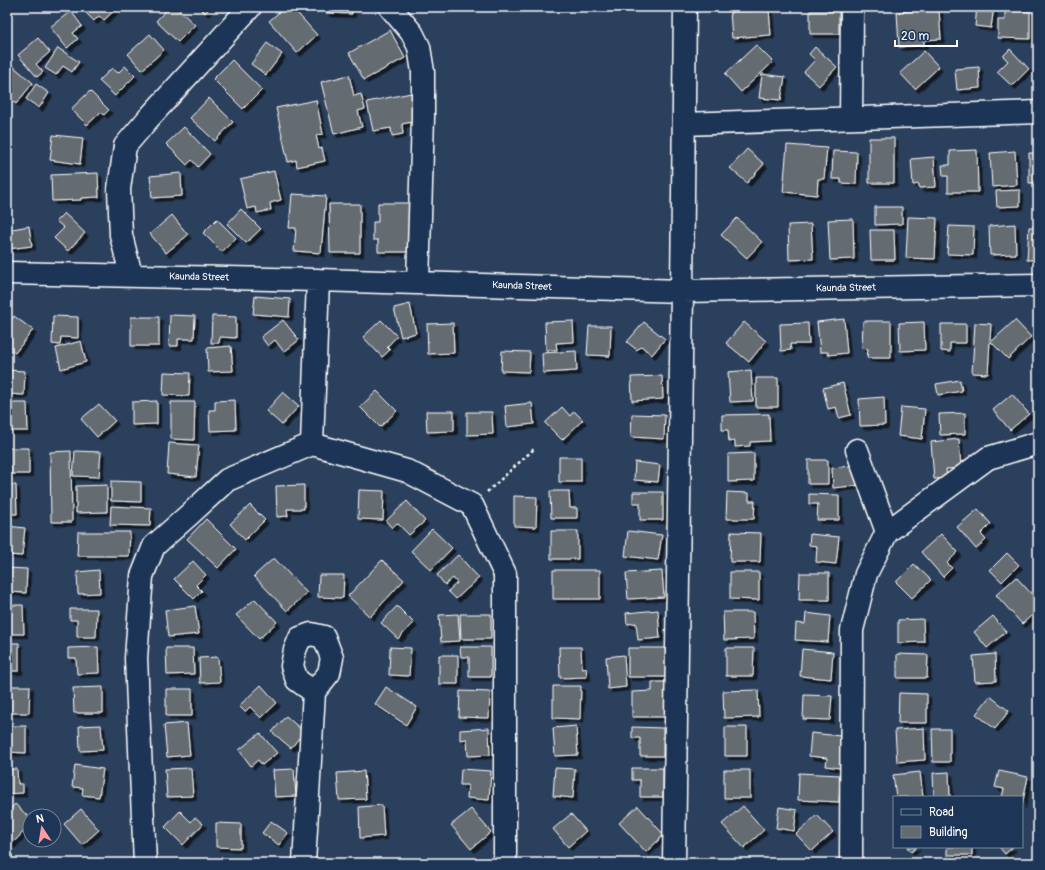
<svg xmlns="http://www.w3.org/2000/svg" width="1045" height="870" viewBox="0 0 1045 870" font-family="Pangolin,sans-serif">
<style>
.building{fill:#656c71;stroke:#fff;filter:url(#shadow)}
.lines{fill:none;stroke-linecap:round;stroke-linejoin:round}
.minor-casing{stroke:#fff;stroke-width:25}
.path{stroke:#fff;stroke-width:2.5;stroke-dasharray:3 3;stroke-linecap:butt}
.minor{stroke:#1d3557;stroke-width:22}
.labels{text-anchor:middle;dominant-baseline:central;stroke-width:3;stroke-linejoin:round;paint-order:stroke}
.street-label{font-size:10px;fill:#fff;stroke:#1d3557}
</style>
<defs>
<filter id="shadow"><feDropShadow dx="3.5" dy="3.5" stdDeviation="0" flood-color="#0009"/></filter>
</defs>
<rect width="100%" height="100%" fill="#2b405c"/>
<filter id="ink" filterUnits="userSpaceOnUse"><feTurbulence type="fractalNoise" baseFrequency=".025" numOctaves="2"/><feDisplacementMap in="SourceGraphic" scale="8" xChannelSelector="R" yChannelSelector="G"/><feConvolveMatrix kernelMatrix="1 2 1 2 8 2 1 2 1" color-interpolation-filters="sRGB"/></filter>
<g filter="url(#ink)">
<path class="building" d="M80 7H118L104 20 99 16 94 21Z
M169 7H176L195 25 178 42 156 21Z
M199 7H211L205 13Z
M285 7H292L317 35 297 53 269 21Z
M326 7H352V14L326 13Z
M977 7H994L991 28 975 26Z
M769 9 771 35 732 38 730 12Z
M939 9 941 39 924 40V45L899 47 897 12Z
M71 11 82 26 73 33 78 39 67 48 50 27Z
M810 11H839V34H810Z
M1005 11H1030V39L998 38V20H1005Z
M390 30 405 58 364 80 349 53Z
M150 34 164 50 142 70 128 54Z
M38 38 50 52 36 64 43 72 37 77 18 55Z
M267 43 282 54 266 75 251 64Z
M756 45 773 62 741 92 725 74Z
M815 47 837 67 819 86 804 72 815 60 809 54Z
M58 48 79 62 72 72 63 66 56 75 45 68Z
M1010 49 1029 69 1012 86 997 72 1008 61 1003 56Z
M924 51 939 67 915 89 900 73Z
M232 60 262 90 243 109 213 79Z
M7 61 33 83 16 104 7 96Z
M125 66 135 76 115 96 99 81 112 68 118 73Z
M979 67 980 88 957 90 955 69Z
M762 74 785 77 781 100 759 98Z
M349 75 354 96 361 94 365 109 358 111 362 127 334 134 321 82Z
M36 84 49 93 39 108 26 99Z
M90 91 109 110 104 115 101 112 87 125 71 109Z
M411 93 417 121 402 124 403 134 392 136 391 128 373 131 367 102Z
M209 98 233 122 215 141 190 118Z
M316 100 323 134 316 135 319 149 322 148 325 161 297 167 296 160 288 162 276 108Z
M184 127 210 154 198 167 192 160 187 165 166 144Z
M53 135 83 138 80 164 50 160Z
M869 138H894V183H869Z
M787 145 827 148 824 179H818L817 195 783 192Z
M747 149 764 164 747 183 730 168Z
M977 150 978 192H948V176H943L942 165H950V151Z
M833 151 857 152 856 184 841 183V179H832Z
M1015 151 1017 185 992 187 990 153Z
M1029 153H1038V183H1029Z
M934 157 936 187 919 188V184L913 185 911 159Z
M274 171 281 200 270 203 271 210 257 213 256 207 247 209 240 179Z
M98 173 99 197 81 198V200L52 201 51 175Z
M181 173 182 196 152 198 150 176Z
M1020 190V206L997 207 996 191Z
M292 194 326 196 321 253 294 251 296 228H289Z
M378 203H412L411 252H378V240H373V222H378Z
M329 204H360V253H330Z
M875 207H902V224L875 225Z
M241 209 261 229 246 243 227 224Z
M64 213 85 233 68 251 54 238 64 228 56 221Z
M172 215 188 235 166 253 150 234Z
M908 217 937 218 935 259 906 258Z
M737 218 762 242 747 258 721 235Z
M217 219 236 238 222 252 203 233Z
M853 219 854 259 830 260 828 220Z
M811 224 813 259 789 260 788 225Z
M1015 224 1016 254 990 255 989 226Z
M29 226 32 246 8 249 7 230Z
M949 226 974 227 973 255 947 254Z
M1029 227H1038V260H1027Z
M870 230H894L895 260H871Z
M255 296 290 299 289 317 253 314Z
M410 304 416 333 401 337 394 308Z
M170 315 195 316 194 339H178V346H169Z
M14 316 33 330 15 353 7 346V325Z
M53 316 78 317V338L61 337 60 345 52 344Z
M212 316 236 317V338L220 337 219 343H211Z
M131 317H159V346H131Z
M844 319 847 353 828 355V352H820L817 322Z
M283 320 299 340 284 352 275 340 268 346 261 337Z
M381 320 397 336 387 347 390 350 382 357 363 337Z
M1015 320 1031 337 1008 359 991 342Z
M573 321 574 342 556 343 557 350H546L545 322Z
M863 321H891V358H867L868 349 862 348Z
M644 322 665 339 652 355 641 346 637 350 627 342Z
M744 322 766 341 749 362 726 343Z
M924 322 925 350 900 351 899 323Z
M453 323 454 353 428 354 427 324Z
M808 323 809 344H790L791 350 781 351 780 324Z
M975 323 991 324 988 374 972 373Z
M941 324H966V343H950V352L941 351Z
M589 326H611L610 356 587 355Z
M81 341 86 362 61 369 56 348Z
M231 346 233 371 208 372 207 348Z
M502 351 530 352 529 372 501 371Z
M576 351 577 371 543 373 542 353Z
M7 370 25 371 24 395 7 394Z
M751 370 753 401 730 402 728 372Z
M164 372 190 373 189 396 163 395Z
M662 376 663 399 632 401 631 377Z
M756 378H778V407H756Z
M960 380 962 391 938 395 936 384Z
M843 383 851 415 839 418 836 407 828 409 823 388Z
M377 391 397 411 380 427 360 407Z
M283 392 299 406 282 425 266 411Z
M1012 394 1029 414 1010 430 993 410Z
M884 397 885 425 860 426 859 399Z
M235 400 236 430 210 431 209 410H215V401Z
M157 401V424L132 425V402Z
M171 402H195L194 440 171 439Z
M7 403H27L28 431H7Z
M532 403 534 424 507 427 505 406Z
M99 404 115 421 97 437 81 419Z
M562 407 570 416 574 411 583 420 562 440 545 423Z
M901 407 925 409 922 439 898 436Z
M426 411H454V431L427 432Z
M467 412H492L493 434 467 435Z
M965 413V434L940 435 939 414Z
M632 414 665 415 664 439 631 437Z
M769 414 770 441 750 442V446L735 447V441L729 442 728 430H722V415Z
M959 439 961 468 946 469 947 478 934 479 931 442Z
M169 443 199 445 196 477 167 474Z
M7 448H29V474H7Z
M71 451 72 522H51L50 452Z
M75 451 101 452 99 477 73 476Z
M754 453V481L728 482V454Z
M559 457H581V482H559Z
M808 460H828V484H808Z
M635 462 660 465 658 482 634 480Z
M859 465 861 485 833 488 832 468Z
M111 481 141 482V502L111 501Z
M7 485H16L17 514H7Z
M107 485V512L76 513V486Z
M304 485V509H287L288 516 277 517 276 486Z
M359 490 384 491 383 520 358 519Z
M550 491H569L570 508H577V518H551Z
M633 492H663V520H640V503H633Z
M727 492 749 493V501H755L754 519H726Z
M809 494 839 495V520H817L818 504H809Z
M514 496 537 497 536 527 514 526Z
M407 501 425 521 409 535 397 523 392 528 386 521Z
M250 505 265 520 245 540 230 524Z
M111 506 151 508 150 526 110 525Z
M978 509 991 524 981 534 986 540 976 549 957 527Z
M206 519 236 549 218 568 187 539Z
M7 526 25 528 22 556 7 555Z
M432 529 452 548 431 570 411 551Z
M551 531H578V559H551Z
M628 531 662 535 658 560 625 556Z
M78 532H130L129 556H77Z
M731 532 761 533 760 562H730Z
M810 534 839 537 836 564 816 562 817 546 809 545Z
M941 534 958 552 947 563 952 568 943 577 921 552Z
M1007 553 1019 565 1002 582 990 570Z
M458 555 479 578 456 599 448 591 457 583 453 578 445 585 437 575Z
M274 558 307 593 287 611 254 576Z
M382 560 404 580 370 617 348 596Z
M193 561 206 575 196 585 202 591 194 599 174 579Z
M914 564 931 580 912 598 896 582Z
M7 568 27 569 26 593 7 592Z
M99 570 100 593 78 594 77 572Z
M553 570H600V599H553Z
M662 571 664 597 628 599 626 573Z
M730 572H759V600L730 599Z
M800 573H829V600H799Z
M319 575H344L343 598 318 597Z
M1016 577 1038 601V610L1022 624 996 595Z
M255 599 277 622 259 639 236 615Z
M7 605H23L24 634H7Z
M195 606 199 634 168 637 165 610Z
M397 606 414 623 398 639 381 623Z
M70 609H97L96 637H77V620H70Z
M658 610 660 638 638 640 636 623 627 624 626 613Z
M723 612H753L754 639 724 640Z
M806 613 830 616 828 642 795 640 796 623 805 624Z
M458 614 460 641 441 642 439 615Z
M460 614H491V639H461Z
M993 616 1006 632 987 648 974 632Z
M923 619 924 642 898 643V620Z
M7 643H19V671H7Z
M98 647 99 673 77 674 76 658H68V648Z
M390 647 411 648 409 676 389 675Z
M460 647H491V677H469V657H461Z
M559 647H581L582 669 586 668 587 677 560 678Z
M166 648H193L194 674 167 675Z
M628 648H671V677H628Z
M726 648H754L753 676H726Z
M802 649 833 652 831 679 800 676Z
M897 654 928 655 927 678H897Z
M995 654 996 681 975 682 973 656Z
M439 655H458V684H439Z
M624 655 626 687 608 689 606 657Z
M218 657 220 682 200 683 199 658Z
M652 682H666L667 717H632V692L652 691Z
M261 685 277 703 261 718 250 707 245 712 239 706Z
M7 686H30L29 713H7Z
M553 686H581L580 719 553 718Z
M103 687V713H74L73 688Z
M386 687 417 707 406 725 375 704Z
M166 689H192V716H166Z
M758 690 759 717 724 718 723 691Z
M460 691 490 692 489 718 459 717Z
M899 693 927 694V723H898Z
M804 695 832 696 830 720 803 719Z
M990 696 1009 711 995 729 976 714Z
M286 716 304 732 291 748 272 732Z
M187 723 190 755 167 757 164 725Z
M101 725 103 750 80 751 79 726Z
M7 726H26V753L7 752Z
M576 726 578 755 555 756 553 728Z
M632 727 663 728V756H640V738H632Z
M725 727H747V756H725Z
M489 728 490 755 468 756 467 739 460 740V730Z
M924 728 925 760 897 762 895 730Z
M932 729H950V762H933Z
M260 733 277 753 262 765 258 760 251 766 239 750Z
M811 733 850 737 846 769 826 766 827 758 809 756Z
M75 765 103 769 99 797 82 795 83 788 72 787Z
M191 768 193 796 167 797 165 769Z
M555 768 575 769 573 798 553 796Z
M632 768H663V797H640V780H632Z
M7 769H17L18 784H23V793L7 794Z
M294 769 296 796 275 797 273 770Z
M461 769 491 771 489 800 467 798 468 785H460Z
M724 770H750V798H724Z
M364 771 366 799 339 800 337 773Z
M999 771 1028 777 1022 805V797H1002L1004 789 995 787Z
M920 772 923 797H896L893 775Z
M949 772 950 797H934L933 773Z
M799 773 840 775 839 802 798 800Z
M15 804 30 818V825L11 845 7 841V813Z
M382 805 384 836 360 838 359 807Z
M638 806 664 835 646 852 619 823Z
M743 806 764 830 744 848 722 824Z
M779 807 797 810 794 831 776 828Z
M81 809 99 830 82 845 64 824Z
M471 809 491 832 471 849 451 825Z
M180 811 191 822 195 817 203 824 183 845 165 827Z
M571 814 586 831 568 847 553 829Z
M817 815 833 832 812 851 796 834Z
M271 821 288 833 279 845 262 833Z
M216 823 241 824V848L216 847Z
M907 847H917L911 852Z
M947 847H972V855H947Z
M999 847H1013L1005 854Z"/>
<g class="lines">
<g class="minor-casing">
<path id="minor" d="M390 7 412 33 419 47 423 72V117L418 283
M851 118 852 7
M684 124 1038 112
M7 273 318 280 682 291 1038 285
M131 275 121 235 119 189 125 146 148 119 250 7
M312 444 318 280
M857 450 887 532
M145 863 136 658 142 576 154 546 190 514 227 480 312 444 407 471 472 505 505 574V863
M304 863 314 692 329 673 332 658 324 637 311 634 300 638 295 650 292 666 297 680 314 692
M674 863 682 291 685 7
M851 863 852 630 866 574 887 532 988 458 1038 443"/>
</g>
<path class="path" d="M487 492 535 448"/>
<use href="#minor" class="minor"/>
</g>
</g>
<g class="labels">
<g class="street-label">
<text transform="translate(199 277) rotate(1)">Kaunda Street</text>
<text transform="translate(522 286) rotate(2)">Kaunda Street</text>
<text transform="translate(846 288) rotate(-1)">Kaunda Street</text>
</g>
</g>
<rect width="1045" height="870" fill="none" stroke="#1d3557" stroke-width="24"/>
<rect x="12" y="12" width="1021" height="846" fill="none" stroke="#fff" stroke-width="1.5" filter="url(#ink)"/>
<rect x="893" y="796" width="130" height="52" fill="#1d3557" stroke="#77869a"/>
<rect x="901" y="809" width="20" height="6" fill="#1d3557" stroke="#77869a"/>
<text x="929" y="816" font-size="12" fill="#ffffff">Road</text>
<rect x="901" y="826" width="20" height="12" fill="#656c71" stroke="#77869a"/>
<text x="929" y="836" font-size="12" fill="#ffffff">Building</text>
<g transform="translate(42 828) rotate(348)"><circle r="19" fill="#1d3557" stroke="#77869a"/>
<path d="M0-3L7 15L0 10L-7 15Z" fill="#ff9aa2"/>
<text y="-6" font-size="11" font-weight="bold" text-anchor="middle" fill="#ffffff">N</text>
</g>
<path d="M895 40v6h62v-6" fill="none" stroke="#ffffff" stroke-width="2"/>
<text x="901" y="40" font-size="12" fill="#ffffff" stroke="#1d3557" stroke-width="3" paint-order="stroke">20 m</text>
</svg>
